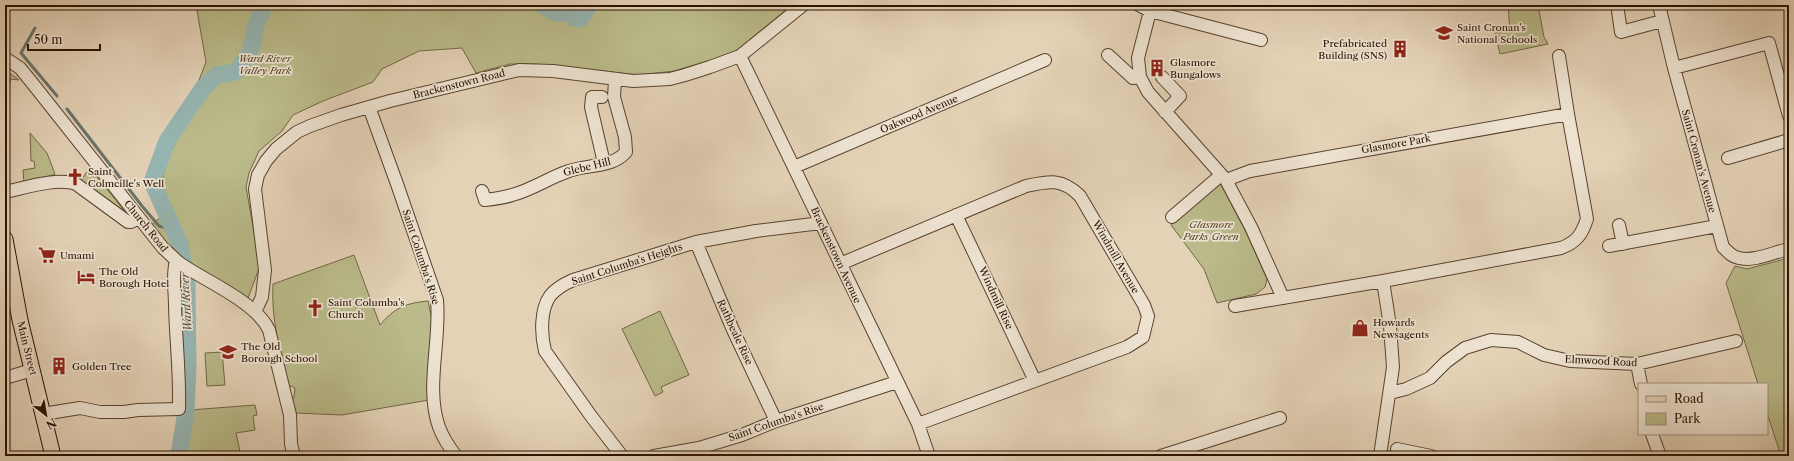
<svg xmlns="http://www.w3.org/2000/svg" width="1794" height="461" viewBox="0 0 1794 461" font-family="'Libre Caslon Text',serif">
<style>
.green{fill:#baba8a;stroke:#726645}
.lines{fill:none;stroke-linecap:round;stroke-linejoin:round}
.stream{stroke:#6a746b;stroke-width:3}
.river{stroke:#96b6b3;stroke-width:17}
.minor-casing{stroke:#58422e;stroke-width:14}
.major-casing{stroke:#291200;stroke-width:17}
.minor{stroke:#ede2d0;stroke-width:12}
.major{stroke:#e4d2b7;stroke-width:15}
.labels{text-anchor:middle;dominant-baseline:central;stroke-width:3.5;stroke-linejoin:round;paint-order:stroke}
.poi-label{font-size:10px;fill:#291200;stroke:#ede2d0;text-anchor:start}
.park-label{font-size:10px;font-style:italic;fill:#544429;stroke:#ede2d0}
.street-label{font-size:10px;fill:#291200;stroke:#ede2d0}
.water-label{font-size:11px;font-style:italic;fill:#4f4b3f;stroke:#ede2d0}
</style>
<rect width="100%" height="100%" fill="#e4d2b7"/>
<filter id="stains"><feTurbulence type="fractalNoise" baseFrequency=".005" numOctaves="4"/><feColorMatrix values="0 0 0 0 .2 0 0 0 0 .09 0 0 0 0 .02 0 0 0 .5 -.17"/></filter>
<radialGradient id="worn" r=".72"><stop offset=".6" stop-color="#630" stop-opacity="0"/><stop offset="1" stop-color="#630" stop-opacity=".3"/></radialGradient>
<path class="green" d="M196 5H792L737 50 719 58 674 71 639 75 536 64H510L476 73 462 48 419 51 382 69 373 82 323 101 293 115 282 131 259 151 249 173 246 187 260 266 248 298 196 268 174 253 151 225 172 208C169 203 166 197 164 191 157 167 181 134 193 114L190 96 196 88 206 62Z
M1508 5H1538L1544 37 1548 44 1500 54 1495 33 1510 31Z
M7 71 19 80 11 79 9 84 5 86V73Z
M30 133 47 153 55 174 24 184 23 170 35 168 34 161H31Z
M90 168 126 213V214L80 181Z
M1220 183 1246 232 1267 279 1265 287 1256 294 1217 303 1204 269 1171 225Z
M354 255 380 325C394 308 406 303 428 301L433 324 429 400 342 415 296 413 292 399 294 398 295 388 291 386 289 387C280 352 271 319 273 284Z
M1789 258V456H1781L1767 413V384H1758L1726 283 1735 266 1747 269Z
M660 311 689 375 661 387 663 392 655 396 622 329Z
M222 352 225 385 207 386 205 353Z
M255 405 257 415 253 416 255 430 236 433 241 456H183L190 410Z"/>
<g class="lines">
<path class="stream" d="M35 28 21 53 57 96
M67 109 142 206 159 226 173 230"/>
<path class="river" d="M542 5 556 13H569L574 18 580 19 590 5
M179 456 186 411 188 368 187 284 180 244 152 182 167 141 203 88 217 75 236 72 250 53 256 25 265 5"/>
<g class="minor-casing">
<path id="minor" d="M1139 5 1150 11 1261 40
M1659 5 1674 68 1723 247C1728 252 1732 257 1739 258 1754 262 1774 252 1789 249
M1150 11 1138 58 1140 77 1148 92 1226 180 1251 227 1283 298
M1618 11 1621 32 1662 21
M1108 55 1133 78 1140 77
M740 56 918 424 929 456
M5 58 20 68 33 84 163 248C169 253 175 260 181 264 207 282 256 302 269 330L290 415 291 444 294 456
M1674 68 1769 43 1789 116
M1162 77 1180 96 1165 112
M602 97H592L591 107 604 163
M369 107 397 184 437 300C441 340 425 388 439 427 443 438 449 447 456 456
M1728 158 1789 140
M794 167 1045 60
M1226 180 1250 171 1568 114
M482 191 485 200C494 199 503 198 512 195 532 190 550 177 569 171 589 164 612 168 626 152L625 137 614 97 615 80
M5 192C24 188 58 177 76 184L128 222H131L138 218
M956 215 1035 381
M1172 217 1221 175
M1619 225 1623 244
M696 242 733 330 776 421
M1609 246 1717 226
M840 264 1026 186C1049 181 1062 178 1080 196L1144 305 1148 316 1143 337 1127 347 918 424
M1235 306 1383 281 1561 248C1577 242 1582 234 1587 219L1568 114 1559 56
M255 312 262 297 265 270 255 189 258 175 266 161 276 149 297 132 310 126 341 115 390 101 519 70 553 71 633 81 670 79 685 75 710 67 740 56 803 5
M1637 364 1641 384
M5 378 32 370
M1390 393 1406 389 1430 378 1446 362 1465 348 1491 340 1518 342 1544 355 1570 361 1637 364 1736 341
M43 414 80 408 100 412H124L138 410 179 409C180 375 176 341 175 306 175 291 172 275 176 260
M1652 434 1660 456
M1397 449 1431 456
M622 456 591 416 545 351C541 335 540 310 550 296 556 288 564 284 573 280L696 242 756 231 821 223
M654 456 699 448 742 435 776 421 897 382
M1161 456 1280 418
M1380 456 1393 367 1390 326 1383 281"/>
</g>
<g class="major-casing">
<path id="major" d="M5 239 20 320 53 456"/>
</g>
<use href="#minor" class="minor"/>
<use href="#major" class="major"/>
</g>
<defs>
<g id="school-bare" transform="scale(1.38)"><path d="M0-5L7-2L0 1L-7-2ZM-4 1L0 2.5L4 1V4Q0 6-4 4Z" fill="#8f2418" stroke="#ede2d0" stroke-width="2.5" paint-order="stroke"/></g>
<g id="building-bare" transform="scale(1.38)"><path d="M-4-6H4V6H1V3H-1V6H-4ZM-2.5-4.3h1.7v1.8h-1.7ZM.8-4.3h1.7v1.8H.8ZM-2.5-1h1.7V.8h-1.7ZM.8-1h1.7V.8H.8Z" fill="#8f2418" stroke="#ede2d0" stroke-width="2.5" paint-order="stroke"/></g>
<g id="church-bare" transform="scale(1.38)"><path d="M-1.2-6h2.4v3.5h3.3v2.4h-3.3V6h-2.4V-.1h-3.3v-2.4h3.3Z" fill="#8f2418" stroke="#ede2d0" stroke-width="2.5" paint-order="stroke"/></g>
<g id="supermarket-bare" transform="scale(1.38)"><path d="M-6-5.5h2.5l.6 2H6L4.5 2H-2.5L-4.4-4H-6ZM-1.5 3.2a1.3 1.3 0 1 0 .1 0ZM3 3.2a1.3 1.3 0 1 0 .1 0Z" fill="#8f2418" stroke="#ede2d0" stroke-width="2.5" paint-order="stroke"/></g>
<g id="hotel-bare" transform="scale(1.38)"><path d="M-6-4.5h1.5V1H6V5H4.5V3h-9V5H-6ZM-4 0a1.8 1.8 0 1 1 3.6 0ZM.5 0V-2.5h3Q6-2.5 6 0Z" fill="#8f2418" stroke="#ede2d0" stroke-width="2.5" paint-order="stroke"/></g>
<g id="shop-bare" transform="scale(1.38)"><path d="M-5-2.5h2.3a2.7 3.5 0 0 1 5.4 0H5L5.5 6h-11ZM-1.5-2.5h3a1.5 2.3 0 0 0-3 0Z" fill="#8f2418" stroke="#ede2d0" stroke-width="2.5" paint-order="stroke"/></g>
</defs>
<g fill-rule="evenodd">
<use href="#school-bare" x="1444" y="33"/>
<use href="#building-bare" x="1400" y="49"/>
<use href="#building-bare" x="1157" y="68"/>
<use href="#church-bare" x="75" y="177"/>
<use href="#supermarket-bare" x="47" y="255"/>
<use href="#hotel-bare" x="86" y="277"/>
<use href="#church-bare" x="315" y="308"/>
<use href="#shop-bare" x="1360" y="328"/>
<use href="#school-bare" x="228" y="352"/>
<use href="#building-bare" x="59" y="366"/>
</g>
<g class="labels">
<g class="poi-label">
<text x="1457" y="27">Saint Cronan's<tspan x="1457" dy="12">National Schools</tspan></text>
<text x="1387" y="43" text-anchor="end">Prefabricated<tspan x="1387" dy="12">Building (SNS)</tspan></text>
<text x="1170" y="62">Glasmore<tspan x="1170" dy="12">Bungalows</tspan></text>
<text x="88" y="171">Saint<tspan x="88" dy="12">Colmcille's Well</tspan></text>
<text x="60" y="255">Umami</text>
<text x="99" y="271">The Old<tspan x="99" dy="12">Borough Hotel</tspan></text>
<text x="328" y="302">Saint Columba's<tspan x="328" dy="12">Church</tspan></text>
<text x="1373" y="322">Howards<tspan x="1373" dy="12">Newsagents</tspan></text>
<text x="241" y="346">The Old<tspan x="241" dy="12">Borough School</tspan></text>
<text x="72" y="366">Golden Tree</text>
</g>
<g class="park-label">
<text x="265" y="58">Ward River<tspan x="265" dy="12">Valley Park</tspan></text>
<text x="1211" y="224">Glasmore<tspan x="1211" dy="12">Parks Green</tspan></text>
</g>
<g class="street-label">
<text transform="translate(459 84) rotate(-14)">Brackenstown Road</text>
<text transform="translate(919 114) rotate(-23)">Oakwood Avenue</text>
<text transform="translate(1396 144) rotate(-10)">Glasmore Park</text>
<text transform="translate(1699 161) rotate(75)">Saint Cronan's Avenue</text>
<text transform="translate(587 167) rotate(-14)">Glebe Hill</text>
<text transform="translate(146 226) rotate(51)">Church Road</text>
<text transform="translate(836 255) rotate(65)">Brackenstown Avenue</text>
<text transform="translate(421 257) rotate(72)">Saint Columba's Rise</text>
<text transform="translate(1116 257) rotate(60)">Windmill Avenue</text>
<text transform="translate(627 264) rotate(-18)">Saint Columba's Heights</text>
<text transform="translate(996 298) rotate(65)">Windmill Rise</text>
<text transform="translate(735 332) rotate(65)">Rathbeale Rise</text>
<text transform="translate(27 348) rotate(76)">Main Street</text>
<text transform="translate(1601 361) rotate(3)">Elmwood Road</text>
<text transform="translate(776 422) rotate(-19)">Saint Columba's Rise</text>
</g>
<g class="water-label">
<text transform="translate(186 302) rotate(-93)">Ward River</text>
</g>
</g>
<rect width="1794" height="461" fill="none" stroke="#e4d2b7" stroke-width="20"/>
<rect x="6" y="6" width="1782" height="449" fill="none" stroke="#291200" stroke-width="2"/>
<rect x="10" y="10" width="1774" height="441" fill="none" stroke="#291200"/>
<rect x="1638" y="383" width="130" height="52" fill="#ede2d0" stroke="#9f8f7d"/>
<rect x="1646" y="396" width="20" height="6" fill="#e4d2b7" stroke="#9f8f7d"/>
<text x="1674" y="403" font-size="12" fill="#291200">Road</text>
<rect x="1646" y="413" width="20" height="12" fill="#baba8a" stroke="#9f8f7d"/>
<text x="1674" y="423" font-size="12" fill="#291200">Park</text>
<g transform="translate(46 415) rotate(149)" stroke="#ede2d0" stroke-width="3" paint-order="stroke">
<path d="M0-3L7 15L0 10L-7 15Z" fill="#291200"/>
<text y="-6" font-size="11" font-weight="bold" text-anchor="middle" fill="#291200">N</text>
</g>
<path d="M28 44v6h72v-6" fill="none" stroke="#291200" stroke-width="2"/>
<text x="34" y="44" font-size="12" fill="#291200" stroke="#ede2d0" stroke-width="3" paint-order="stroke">50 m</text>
<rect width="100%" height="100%" filter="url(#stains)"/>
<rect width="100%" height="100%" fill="url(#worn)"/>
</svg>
